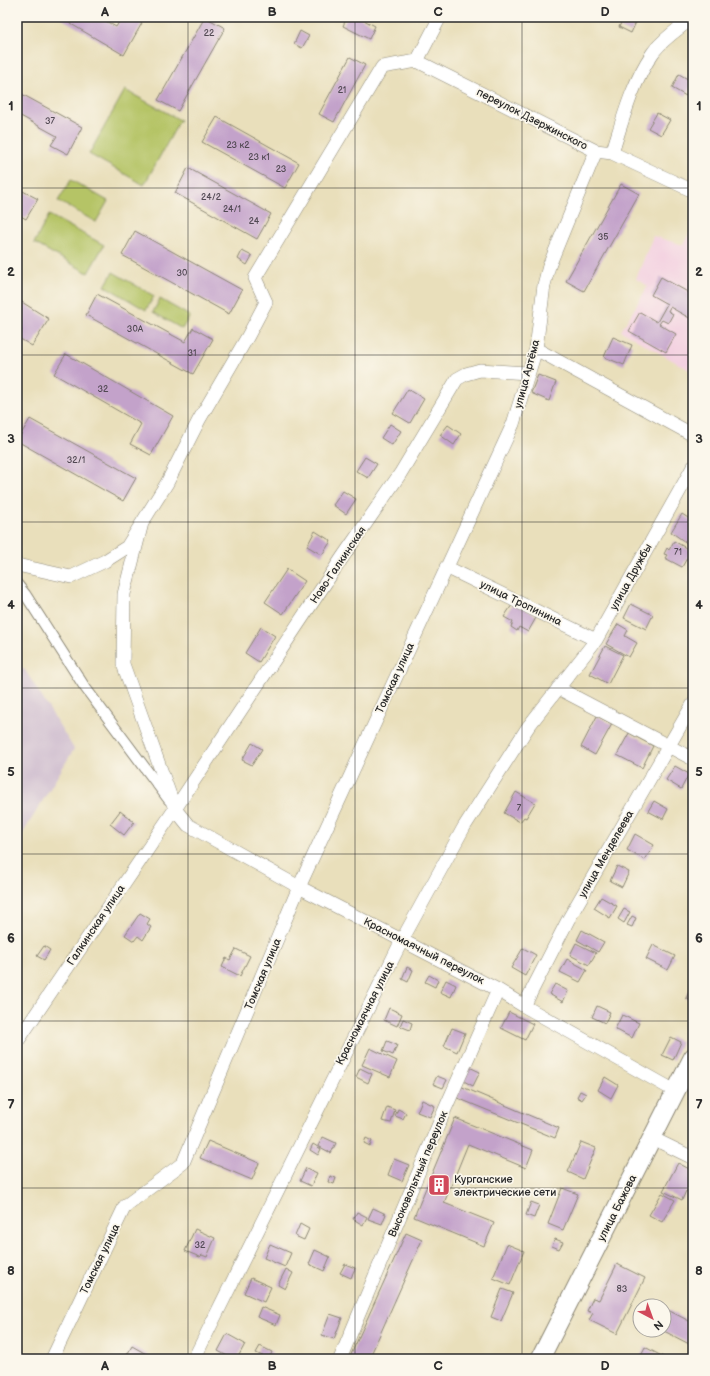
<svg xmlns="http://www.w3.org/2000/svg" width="710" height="1376" viewBox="0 0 710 1376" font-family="'Balsamiq Sans',sans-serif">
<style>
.built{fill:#f3cfe0}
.industrial{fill:#cfbdcf}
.green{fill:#b5c466;stroke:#707848}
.building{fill:#c3a2ca}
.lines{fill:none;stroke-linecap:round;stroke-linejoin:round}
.pedestrian-casing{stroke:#8a8573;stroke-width:12}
.minor-casing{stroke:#8a8573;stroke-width:14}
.secondary-casing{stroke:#8a8573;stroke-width:20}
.pedestrian{stroke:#fff;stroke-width:10}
.minor{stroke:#fff;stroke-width:13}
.secondary{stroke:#fff;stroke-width:18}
.grid{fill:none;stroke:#2b2b2b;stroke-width:1;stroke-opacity:0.55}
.labels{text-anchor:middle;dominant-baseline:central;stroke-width:3.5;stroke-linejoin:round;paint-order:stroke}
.number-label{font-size:9px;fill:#514953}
.street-label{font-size:11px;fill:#2b2b2b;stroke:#fbf7ec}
.poi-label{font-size:11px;fill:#2b2b2b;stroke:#fbf7ec;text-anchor:start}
.neatline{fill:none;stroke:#2b2b2b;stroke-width:1.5}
.grid-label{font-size:13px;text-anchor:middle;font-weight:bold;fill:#2b2b2b}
</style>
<rect width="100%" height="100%" fill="#fbf7ec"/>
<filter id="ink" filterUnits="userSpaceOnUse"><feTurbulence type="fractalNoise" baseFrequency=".025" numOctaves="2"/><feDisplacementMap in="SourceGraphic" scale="8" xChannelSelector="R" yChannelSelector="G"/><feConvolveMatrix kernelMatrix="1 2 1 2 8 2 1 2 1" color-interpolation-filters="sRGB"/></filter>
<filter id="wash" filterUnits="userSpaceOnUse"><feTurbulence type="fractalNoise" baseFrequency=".012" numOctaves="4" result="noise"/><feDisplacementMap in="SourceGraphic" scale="16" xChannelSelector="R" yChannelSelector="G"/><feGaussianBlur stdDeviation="0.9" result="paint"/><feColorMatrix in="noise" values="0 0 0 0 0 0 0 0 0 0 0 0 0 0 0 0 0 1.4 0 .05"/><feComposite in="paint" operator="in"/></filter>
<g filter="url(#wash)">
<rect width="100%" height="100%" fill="#e9dfbb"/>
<path class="built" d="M693 227V372L621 331 648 286 636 279 653 236 683 245Z"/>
<path class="industrial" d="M17 666 25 670 74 749 17 843Z"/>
<path class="green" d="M125 90 180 120 144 185 89 154Z
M71 180 108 201 96 222 58 201Z
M49 215 104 245 88 273 34 243Z
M113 272 154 296 146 310 105 286Z
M160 299 190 316 182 329 153 312Z"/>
<g id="blocks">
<path class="building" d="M59 17H99L116 27 122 17H132L142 23 124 55Z
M205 17 225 28 178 111 158 100Z
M347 17H358L375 26 369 39 343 26Z
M624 17 636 22 631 33 619 27Z
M300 31 309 36 302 48 294 44Z
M350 57 365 65 334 122 319 114Z
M679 74 693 82 686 96 672 88Z
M18 92 82 127 68 154 51 145 57 136 17 114Z
M657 113 670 120 661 135 648 128Z
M217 117 299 163 285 188 202 142Z
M188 168 271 214 257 239 175 193Z
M621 184 639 194 584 291 566 281Z
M17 188 38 199 26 219 17 214Z
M135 231 242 290 229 314 122 255Z
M242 251 252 256 247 265 238 259Z
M661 277 693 295V320L670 307 668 311 673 314 668 323 662 320 659 324 676 334 666 352 629 331 640 312 657 322 667 304 651 295Z
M97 294 185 342 193 328 213 339 193 374 86 315Z
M17 299 49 319 32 346 17 337 22 330 17 326Z
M613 337 632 345 624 365 604 357Z
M66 354 173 416 151 455 130 444 141 424 54 374Z
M538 375 556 382 549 401 531 393Z
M408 389 424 399 410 423 393 413Z
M30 419 136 478 123 501 17 441Z
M390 424 401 431 392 445 381 438Z
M448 425 461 434 454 445 440 435Z
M365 457 377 464 368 478 356 471Z
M343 491 356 499 346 514 333 505Z
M682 514 693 521V537L688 544 671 532Z
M315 531 331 541 322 555 307 546Z
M674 541 691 551 682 567 665 558 667 555 664 554 667 548 669 550Z
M287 569 305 581 283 614 265 602Z
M514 602 537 616 528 632 519 627 517 631 511 627 513 622 504 617Z
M631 604 653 615 646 629 624 618Z
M618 624 628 630 625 636 637 643 629 657 606 644Z
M261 627 275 636 259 662 245 653Z
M605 646 623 655 608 684 590 674Z
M597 716 612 724 595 755 581 747Z
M629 733 653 746 642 768 617 755Z
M252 743 262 749 252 765 242 760Z
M675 766 689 774 681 789 666 780Z
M516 792 535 803 526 818 524 817 520 822 504 813Z
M654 801 668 809 663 819 648 811Z
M120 811 134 822 124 835 110 824Z
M635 834 654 845 645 860 627 850Z
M617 866 629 872 622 887 610 881Z
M601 897 617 906 610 918 594 908Z
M624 909 630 912 624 923 618 919Z
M140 913 150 919 147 924 151 927 143 940 138 936 134 941 125 935Z
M632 916 636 918 632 927 627 925Z
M582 930 604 942 598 952 577 940Z
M576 943 596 953 589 965 570 955Z
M653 945 675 956 668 970 646 959Z
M44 946 50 950 44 960 37 956Z
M523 948 536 955 525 976 511 968Z
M236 949 250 956 240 976 222 967 226 958 230 960Z
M567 959 587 970 580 982 560 972Z
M407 967 413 970 408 982 402 979Z
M429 975 438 980 435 987 425 982Z
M446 980 456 985 451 997 440 992Z
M555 984 568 991 563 1002 549 994Z
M693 984V1002L686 998Z
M597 1006 610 1012 605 1023 592 1017Z
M389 1008 402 1014 397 1026 384 1020Z
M509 1012 533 1024 525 1040 501 1028Z
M622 1015 639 1023 632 1038 615 1029Z
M403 1019 412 1023 410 1030 400 1026Z
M452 1028 465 1033 457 1052 444 1046Z
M671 1037 681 1042 673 1060 662 1055Z
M387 1041 397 1045 393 1055 383 1051Z
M370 1048 397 1061 390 1077 362 1065Z
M467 1066 480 1072 473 1086 460 1079Z
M360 1068 372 1074 368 1083 356 1077Z
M437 1076 447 1080 443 1088 433 1084Z
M605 1077 618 1085 611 1098 598 1090Z
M460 1086 559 1128 555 1138 455 1097Z
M580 1091 586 1094 582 1100 577 1097Z
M422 1100 435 1106 430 1117 417 1112Z
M387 1107 395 1110 391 1123 382 1121Z
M398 1109 406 1113 403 1119 395 1116Z
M455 1118 533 1150 526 1168 468 1144 444 1203 494 1223 484 1246 414 1217Z
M323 1137 336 1143 331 1153 318 1146Z
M366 1138 372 1141 370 1146 364 1143Z
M208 1141 259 1163 252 1180 200 1158Z
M581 1142 596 1148 583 1179 568 1172Z
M313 1144 321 1149 318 1155 310 1150Z
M394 1159 409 1165 402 1181 388 1175Z
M678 1163 693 1171V1194L686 1191 682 1200 663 1191Z
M306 1168 317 1173 311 1186 300 1181Z
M330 1176 336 1178 334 1184 328 1182Z
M562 1188 578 1194 563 1230 548 1224Z
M662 1193 675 1200 662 1222 649 1215Z
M531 1202 539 1205 534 1218 526 1215Z
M373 1208 386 1214 382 1224 368 1219Z
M357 1212 367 1217 363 1225 353 1219Z
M300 1224 309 1229 304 1240 295 1236Z
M195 1229 215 1238 207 1257 202 1255 200 1257 185 1251Z
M406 1233 422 1240 369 1359H349Z
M555 1239 563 1242 559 1249 552 1246Z
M270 1244 291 1253 285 1267 264 1258Z
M507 1244 524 1251 510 1285 493 1278Z
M315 1250 330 1257 324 1271 309 1264Z
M345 1264 355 1268 351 1278 340 1273Z
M617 1264 645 1278 617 1334 589 1320 593 1313 587 1311 593 1298 599 1300Z
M286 1269 293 1273 285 1289 278 1285Z
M251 1278 271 1287 264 1302 244 1293Z
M502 1289 513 1293 501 1321 491 1317Z
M261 1307 280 1315 276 1325 257 1317Z
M664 1308 693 1323V1346L664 1331Z
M330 1314 342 1318 334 1339 322 1335Z
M227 1334 245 1344 237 1359H233L218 1351Z
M132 1346 148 1355 146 1359H136L127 1355Z
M260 1346 272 1352 269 1359 256 1353Z
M645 1347 667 1359H639Z"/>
</g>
</g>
<g filter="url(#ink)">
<use href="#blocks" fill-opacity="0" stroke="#8a8573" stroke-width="1"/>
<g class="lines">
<g class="pedestrian-casing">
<path id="pedestrian" d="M17 584 25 594 84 686 169 800"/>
</g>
<g class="minor-casing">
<path id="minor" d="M417 61 596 151 612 153 693 191
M417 61 440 17
M612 153C623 119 632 84 652 54 660 42 681 26 693 18
M536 349 693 435
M142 523 124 594 123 664 175 809 188 825 299 887 498 990 524 1006 675 1091
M17 565 71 577 105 561 127 547 167 483 199 420 248 336 266 302 255 278 382 67 417 61
M446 567 596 640
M558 688 693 759
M524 1006 568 920 693 704
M17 1042 175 809 342 558 400 474 457 379 466 374 480 370 528 373
M652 1138 693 1158
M52 1359 125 1206 183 1163 299 887 513 424 536 349 544 285 549 266 596 151
M194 1359 402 940 464 827 528 727 596 640 693 467
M340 1359 446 1107 498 990"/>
</g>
<g class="secondary-casing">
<path id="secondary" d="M540 1359 693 1057"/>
</g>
<use href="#pedestrian" class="pedestrian"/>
<use href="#minor" class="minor"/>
<use href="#secondary" class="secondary"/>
</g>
</g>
<path class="grid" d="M188 17V1359M355 17V1359M522 17V1359M17 188H693M17 355H693M17 522H693M17 688H693M17 854H693M17 1021H693M17 1188H693"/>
<defs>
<g id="building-square" transform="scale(1.15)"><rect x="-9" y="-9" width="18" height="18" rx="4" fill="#d1495b" stroke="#fbf7ec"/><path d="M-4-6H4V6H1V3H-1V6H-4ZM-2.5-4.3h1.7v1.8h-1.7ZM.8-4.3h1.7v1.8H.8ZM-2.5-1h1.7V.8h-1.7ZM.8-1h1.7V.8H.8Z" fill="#fff"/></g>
</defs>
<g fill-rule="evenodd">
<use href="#building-square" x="439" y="1185"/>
</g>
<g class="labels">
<g class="number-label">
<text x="209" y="33">22</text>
<text x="342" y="90">21</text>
<text x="50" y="121">37</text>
<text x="238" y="145">23 к2</text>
<text x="259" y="157">23 к1</text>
<text x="281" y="169">23</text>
<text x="211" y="197">24/2</text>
<text x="232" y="209">24/1</text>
<text x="254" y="221">24</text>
<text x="603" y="237">35</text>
<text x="182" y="273">30</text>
<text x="135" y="329">30А</text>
<text x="192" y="353">31</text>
<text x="103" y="389">32</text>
<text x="76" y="460">32/1</text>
<text x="678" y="552">71</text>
<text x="519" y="808">7</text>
<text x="200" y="1245">32</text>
<text x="622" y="1289">83</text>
</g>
<g class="street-label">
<text transform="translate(532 119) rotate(27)">переулок Дзержинского</text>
<text transform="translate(527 374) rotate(-75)">улица Артёма</text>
<text transform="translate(338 565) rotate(-56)">Ново-Галкинская</text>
<text transform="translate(631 577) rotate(-61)">улица Дружбы</text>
<text transform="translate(521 603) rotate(26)">улица Тропинина</text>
<text transform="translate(395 678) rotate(-65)">Томская улица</text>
<text transform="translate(606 854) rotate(-60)">улица Менделеева</text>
<text transform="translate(96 925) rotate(-56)">Галкинская улица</text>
<text transform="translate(424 951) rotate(27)">Красномаячный переулок</text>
<text transform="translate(263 974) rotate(-67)">Томская улица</text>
<text transform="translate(365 1013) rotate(-63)">Красномаячная улица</text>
<text transform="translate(418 1174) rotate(-67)">Высоковольтный переулок</text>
<text transform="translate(617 1208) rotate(-63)">улица Бажова</text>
<text transform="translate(100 1259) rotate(-64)">Томская улица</text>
</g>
<g class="poi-label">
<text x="454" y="1179">Курганские<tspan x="454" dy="13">электрические сети</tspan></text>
</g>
</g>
<rect width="710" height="1376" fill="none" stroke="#fbf7ec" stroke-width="44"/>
<g transform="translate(652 1318) rotate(139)"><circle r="19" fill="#fbf7ec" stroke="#a8a59f"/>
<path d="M0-3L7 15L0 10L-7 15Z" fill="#d1495b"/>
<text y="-6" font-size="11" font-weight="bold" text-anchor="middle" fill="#2b2b2b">N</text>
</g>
<rect x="22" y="22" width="666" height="1332" class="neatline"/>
<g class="grid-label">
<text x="105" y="16">A</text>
<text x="272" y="16">B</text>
<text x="438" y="16">C</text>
<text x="605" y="16">D</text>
<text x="11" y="110">1</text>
<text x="699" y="110">1</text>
<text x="11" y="276">2</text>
<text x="699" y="276">2</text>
<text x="11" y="443">3</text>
<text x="699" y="443">3</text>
<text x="11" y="609">4</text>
<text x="699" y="609">4</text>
<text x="11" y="776">5</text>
<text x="699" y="776">5</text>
<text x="11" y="942">6</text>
<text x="699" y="942">6</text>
<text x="11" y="1109">7</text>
<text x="699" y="1109">7</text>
<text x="11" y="1275">8</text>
<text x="699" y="1275">8</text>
<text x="105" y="1370">A</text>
<text x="272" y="1370">B</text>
<text x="438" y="1370">C</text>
<text x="605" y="1370">D</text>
</g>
</svg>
